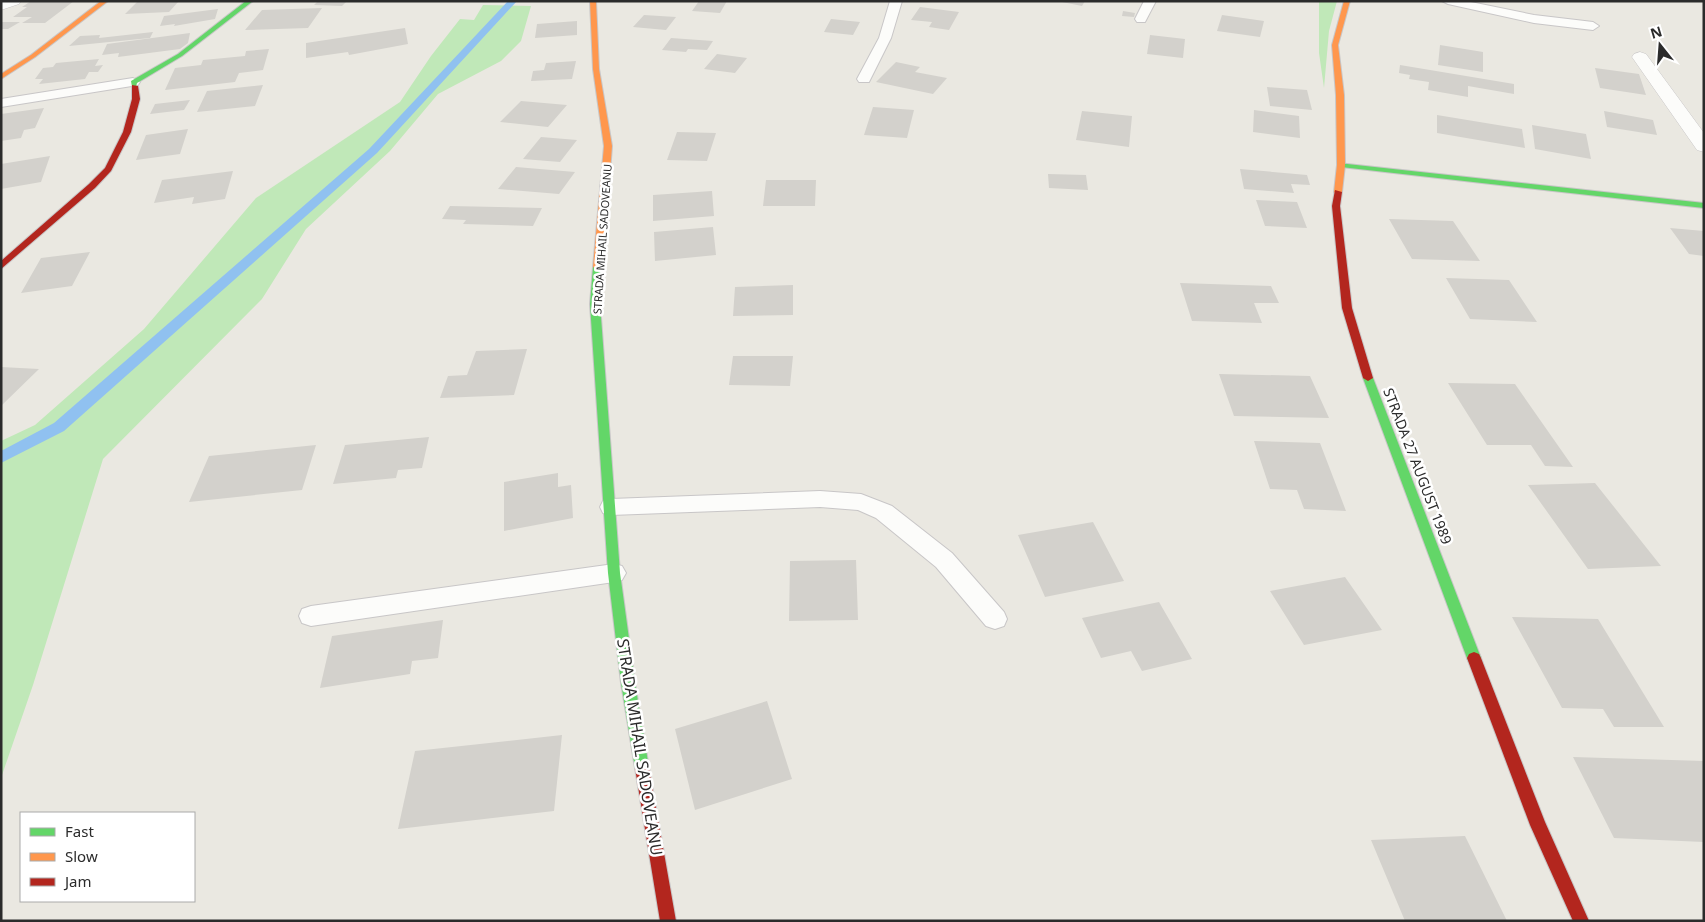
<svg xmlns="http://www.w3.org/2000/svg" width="1705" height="922" viewBox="0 0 1705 922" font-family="'Noto Sans',sans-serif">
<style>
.green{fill:#c0e8b8}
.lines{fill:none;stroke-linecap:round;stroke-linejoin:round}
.stream{fill:#90c1f0;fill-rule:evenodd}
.building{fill:#d3d1cc}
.lane-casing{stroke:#c8c6c7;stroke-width:2}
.street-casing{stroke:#c8c6c7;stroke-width:1}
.fast-casing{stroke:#c8c6c7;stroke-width:2}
.slow-casing{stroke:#c8c6c7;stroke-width:2}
.jam-casing{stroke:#c8c6c7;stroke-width:2}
.lane{fill:#fcfcfa;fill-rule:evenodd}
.street{fill:#fcfcfa;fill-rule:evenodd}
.fast{fill:#63d668;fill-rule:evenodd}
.slow{fill:#ff974d;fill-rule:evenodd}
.jam{fill:#b3261e;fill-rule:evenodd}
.labels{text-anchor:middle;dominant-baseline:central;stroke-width:5;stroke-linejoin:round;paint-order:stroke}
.far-street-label{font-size:11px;fill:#2b2b2b;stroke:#fff}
.street-label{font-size:14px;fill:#2b2b2b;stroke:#fff}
.near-street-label{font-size:16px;fill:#2b2b2b;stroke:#fff}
</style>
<rect width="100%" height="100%" fill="#eae8e1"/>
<path class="green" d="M1319 1H1337L1329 31 1324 88 1319 53Z
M483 5 531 6 521 41 501 61 438 94 390 151 306 229 262 299 103 459 33 685 1 778V441L35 425 144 329 256 198 400 102 431 56 460 19 474 20Z"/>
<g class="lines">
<path class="stream" d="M508 1H517L377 153 64 431 1 463V451L54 423 369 149Z"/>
</g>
<path class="building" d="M31 1H74L45 23H22L32 17H13L27 7H22Z
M138 1H179L169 12 125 14Z
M318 1H347L342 6 314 5Z
M699 1H727L720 13 692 11Z
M1057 1H1085L1082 6Z
M920 7 959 12 949 30 929 27 932 22 911 20Z
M322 8 308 28 245 30 262 10Z
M218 9 215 19 174 26 175 24 160 26 164 16Z
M1123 11 1135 13 1134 17 1122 16Z
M644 15 676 17 666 30 633 27Z
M1222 15 1264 21 1260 37 1217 31Z
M831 19 860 22 853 35 824 32Z
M577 21V35L535 38 537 24Z
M1 22H20L8 29H1Z
M405 28 408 44 349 55 348 52 306 58V43Z
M153 32 150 38 69 46 80 36 100 35 99 38Z
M190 33 188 43 180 49 118 57 119 53 102 55 107 44Z
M1150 35 1185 39 1183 58 1147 54Z
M671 38 713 41 707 50 688 49 686 52 662 50Z
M1440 45 1483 52V72L1438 65Z
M269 49 263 70 239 73 235 82 165 90 175 68 201 65 203 60 245 56 246 51Z
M717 54 747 58 735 73 704 69Z
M99 59 95 66 103 65 98 72H89L85 79 39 84 43 79H35L43 68 53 67 56 63Z
M576 61 572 79 531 81 533 71 544 70 546 63Z
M896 62 920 67 915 72 947 78 933 94 876 82Z
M1400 65 1514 84V94L1468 86V97L1428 90 1429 82 1409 79 1410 75 1399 73Z
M1595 68 1639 74 1646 95 1600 88Z
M263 85 255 106 197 112 207 91Z
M1267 87 1307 90 1312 110 1270 106Z
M190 100 184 110 150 114 155 104Z
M521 101 567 105 548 127 500 122Z
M873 107 914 110 907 138 864 135Z
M44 108 35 128 24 130 21 138 1 141V114Z
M1254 110 1299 116 1300 138 1253 132Z
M1082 111 1132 116 1129 147 1076 140Z
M1604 111 1653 120 1657 135 1607 127Z
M1437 115 1522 129 1525 148 1437 133Z
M1532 125 1586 134 1591 159 1535 149Z
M188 129 180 154 136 160 146 135Z
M677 132 716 133 707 161 667 160Z
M541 137 577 140 560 162 523 159Z
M50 156 41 182 1 189V164Z
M516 167 575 172 559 194 498 189Z
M1240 169 1307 175 1310 185 1291 184 1294 193 1244 189Z
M233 171 225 199 192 204 194 197 154 203 162 180Z
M1048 174 1086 175 1088 190 1049 188Z
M766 180H816L815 206H763Z
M712 191 714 216 653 221V195Z
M1256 200 1297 202 1307 228 1265 226Z
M450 206 542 208 533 226 463 224 466 220 442 219Z
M1389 219 1453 221 1480 261 1412 259Z
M713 227 716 255 655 261 654 232Z
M1670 228 1704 231V256L1689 254Z
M90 252 72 286 21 293 41 258Z
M1446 278 1509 280 1537 322 1470 319Z
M1180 283 1271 286 1279 303H1254L1262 323 1192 321Z
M793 285V315L733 316 735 287Z
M527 349 514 395 440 398 448 376 467 375 476 351Z
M733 356H793L790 386 729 385Z
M1 367 39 369 1 406Z
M1219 374 1310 376 1329 418 1234 416Z
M1448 383 1515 384 1573 467 1545 466 1531 445H1487Z
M429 437 422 468 398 470 396 478 333 484 345 445Z
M1254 441 1320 443 1346 511 1304 509 1297 490 1270 489Z
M316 445 302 490 189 502 209 456Z
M558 473V487L571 485 573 518 504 531V482Z
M1595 483 1661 566 1588 569 1528 485Z
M1093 522 1124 581 1045 597 1018 535Z
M856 560 858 620 789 621 790 561Z
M1345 577 1382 630 1304 645 1270 591Z
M1159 602 1192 659 1142 671 1131 651 1101 658 1082 618Z
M1512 617 1598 619 1664 727H1614L1603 709 1562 708Z
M443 620 438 658 412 661 410 674 320 688 332 636Z
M767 701 792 779 695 810 675 729Z
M562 735 554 811 398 829 415 751Z
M1573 757 1704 761V842L1614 838Z
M1465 836 1507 921H1405L1371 840Z"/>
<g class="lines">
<g class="lane-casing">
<path id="lane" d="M890 1H902L891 38 869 82H859L857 79 879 38Z
M1144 1H1156L1145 22H1137L1135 19Z
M1442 1H1466L1534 15 1593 22 1599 26 1593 30 1534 23 1448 4Z
M133 78 140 82 138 85 1 107V99Z
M820 491 861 494 892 506 952 553 1004 612 1007 619 1004 626 995 629 986 626 936 567 876 518 858 510 820 507 611 515 603 513 600 507 603 501 611 499Z
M614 564 622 566 626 573 622 580 614 582 311 626 302 623 299 616 302 609 311 606Z"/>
</g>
<g class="street-casing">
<path id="street" d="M1 1H21L19 4 1 10Z
M1640 52 1646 54 1704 133V152L1697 150 1632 57 1634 54Z"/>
</g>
<g class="fast-casing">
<path id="fast" d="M246 1H253L182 56 137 83 136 87H132L131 81 178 54Z
M1338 163 1704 203V208L1341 167 1337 165Z
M598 264 603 267 600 304 620 573 635 683 649 768 647 773 642 775 637 773 635 768 621 683 608 573 590 304 593 267Z
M1368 375 1373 378 1481 658 1479 662 1474 664 1469 662 1467 658 1363 378Z"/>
</g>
<g class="slow-casing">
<path id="slow" d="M101 1H108L35 57 1 79V74L31 55Z
M590 1H596L599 69 612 146 603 267 598 270 593 267 604 146 593 69Z
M1344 1H1350L1338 45 1344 95 1345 165 1342 192 1338 194 1334 192 1337 165 1336 95 1332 45Z"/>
</g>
<g class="jam-casing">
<path id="jam" d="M132 85 138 86 140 99 131 132 111 171 95 188 1 269V261L89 184 105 168 123 132 132 99Z
M1335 190 1342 192 1340 206 1352 308 1373 378 1368 381 1363 378 1342 308 1332 206Z
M1474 652 1479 654 1481 658 1545 822 1589 921H1573L1530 825 1467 658 1469 654Z
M642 761 647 763 649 768 676 921H660L635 768 637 763Z"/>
</g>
<use href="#lane" class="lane"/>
<use href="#street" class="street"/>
<use href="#fast" class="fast"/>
<use href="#slow" class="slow"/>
<use href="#jam" class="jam"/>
</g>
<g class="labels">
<g class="far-street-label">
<text transform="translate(602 239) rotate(-86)">STRADA MIHAIL SADOVEANU</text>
</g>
<g class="street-label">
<text transform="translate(1418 466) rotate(69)">STRADA 27 AUGUST 1989</text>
</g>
<g class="near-street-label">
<text transform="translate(640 747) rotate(81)">STRADA MIHAIL SADOVEANU</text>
</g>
</g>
<rect width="1705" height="922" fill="none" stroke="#2b2b2b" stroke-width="5"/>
<rect x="20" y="812" width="175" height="90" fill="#ffffff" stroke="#aaaaaa"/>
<rect x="30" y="828" width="25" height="8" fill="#63d668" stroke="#aaaaaa"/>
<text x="65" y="837" font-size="15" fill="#2b2b2b">Fast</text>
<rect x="30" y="853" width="25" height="8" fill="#ff974d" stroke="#aaaaaa"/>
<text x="65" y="862" font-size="15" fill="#2b2b2b">Slow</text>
<rect x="30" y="878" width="25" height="8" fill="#b3261e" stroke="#aaaaaa"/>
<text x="65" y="887" font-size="15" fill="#2b2b2b">Jam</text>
<g transform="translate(1660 45) rotate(343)" stroke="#ffffff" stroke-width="4" paint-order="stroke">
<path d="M0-4L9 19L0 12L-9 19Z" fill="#2b2b2b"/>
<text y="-8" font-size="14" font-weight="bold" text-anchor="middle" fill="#2b2b2b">N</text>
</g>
</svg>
